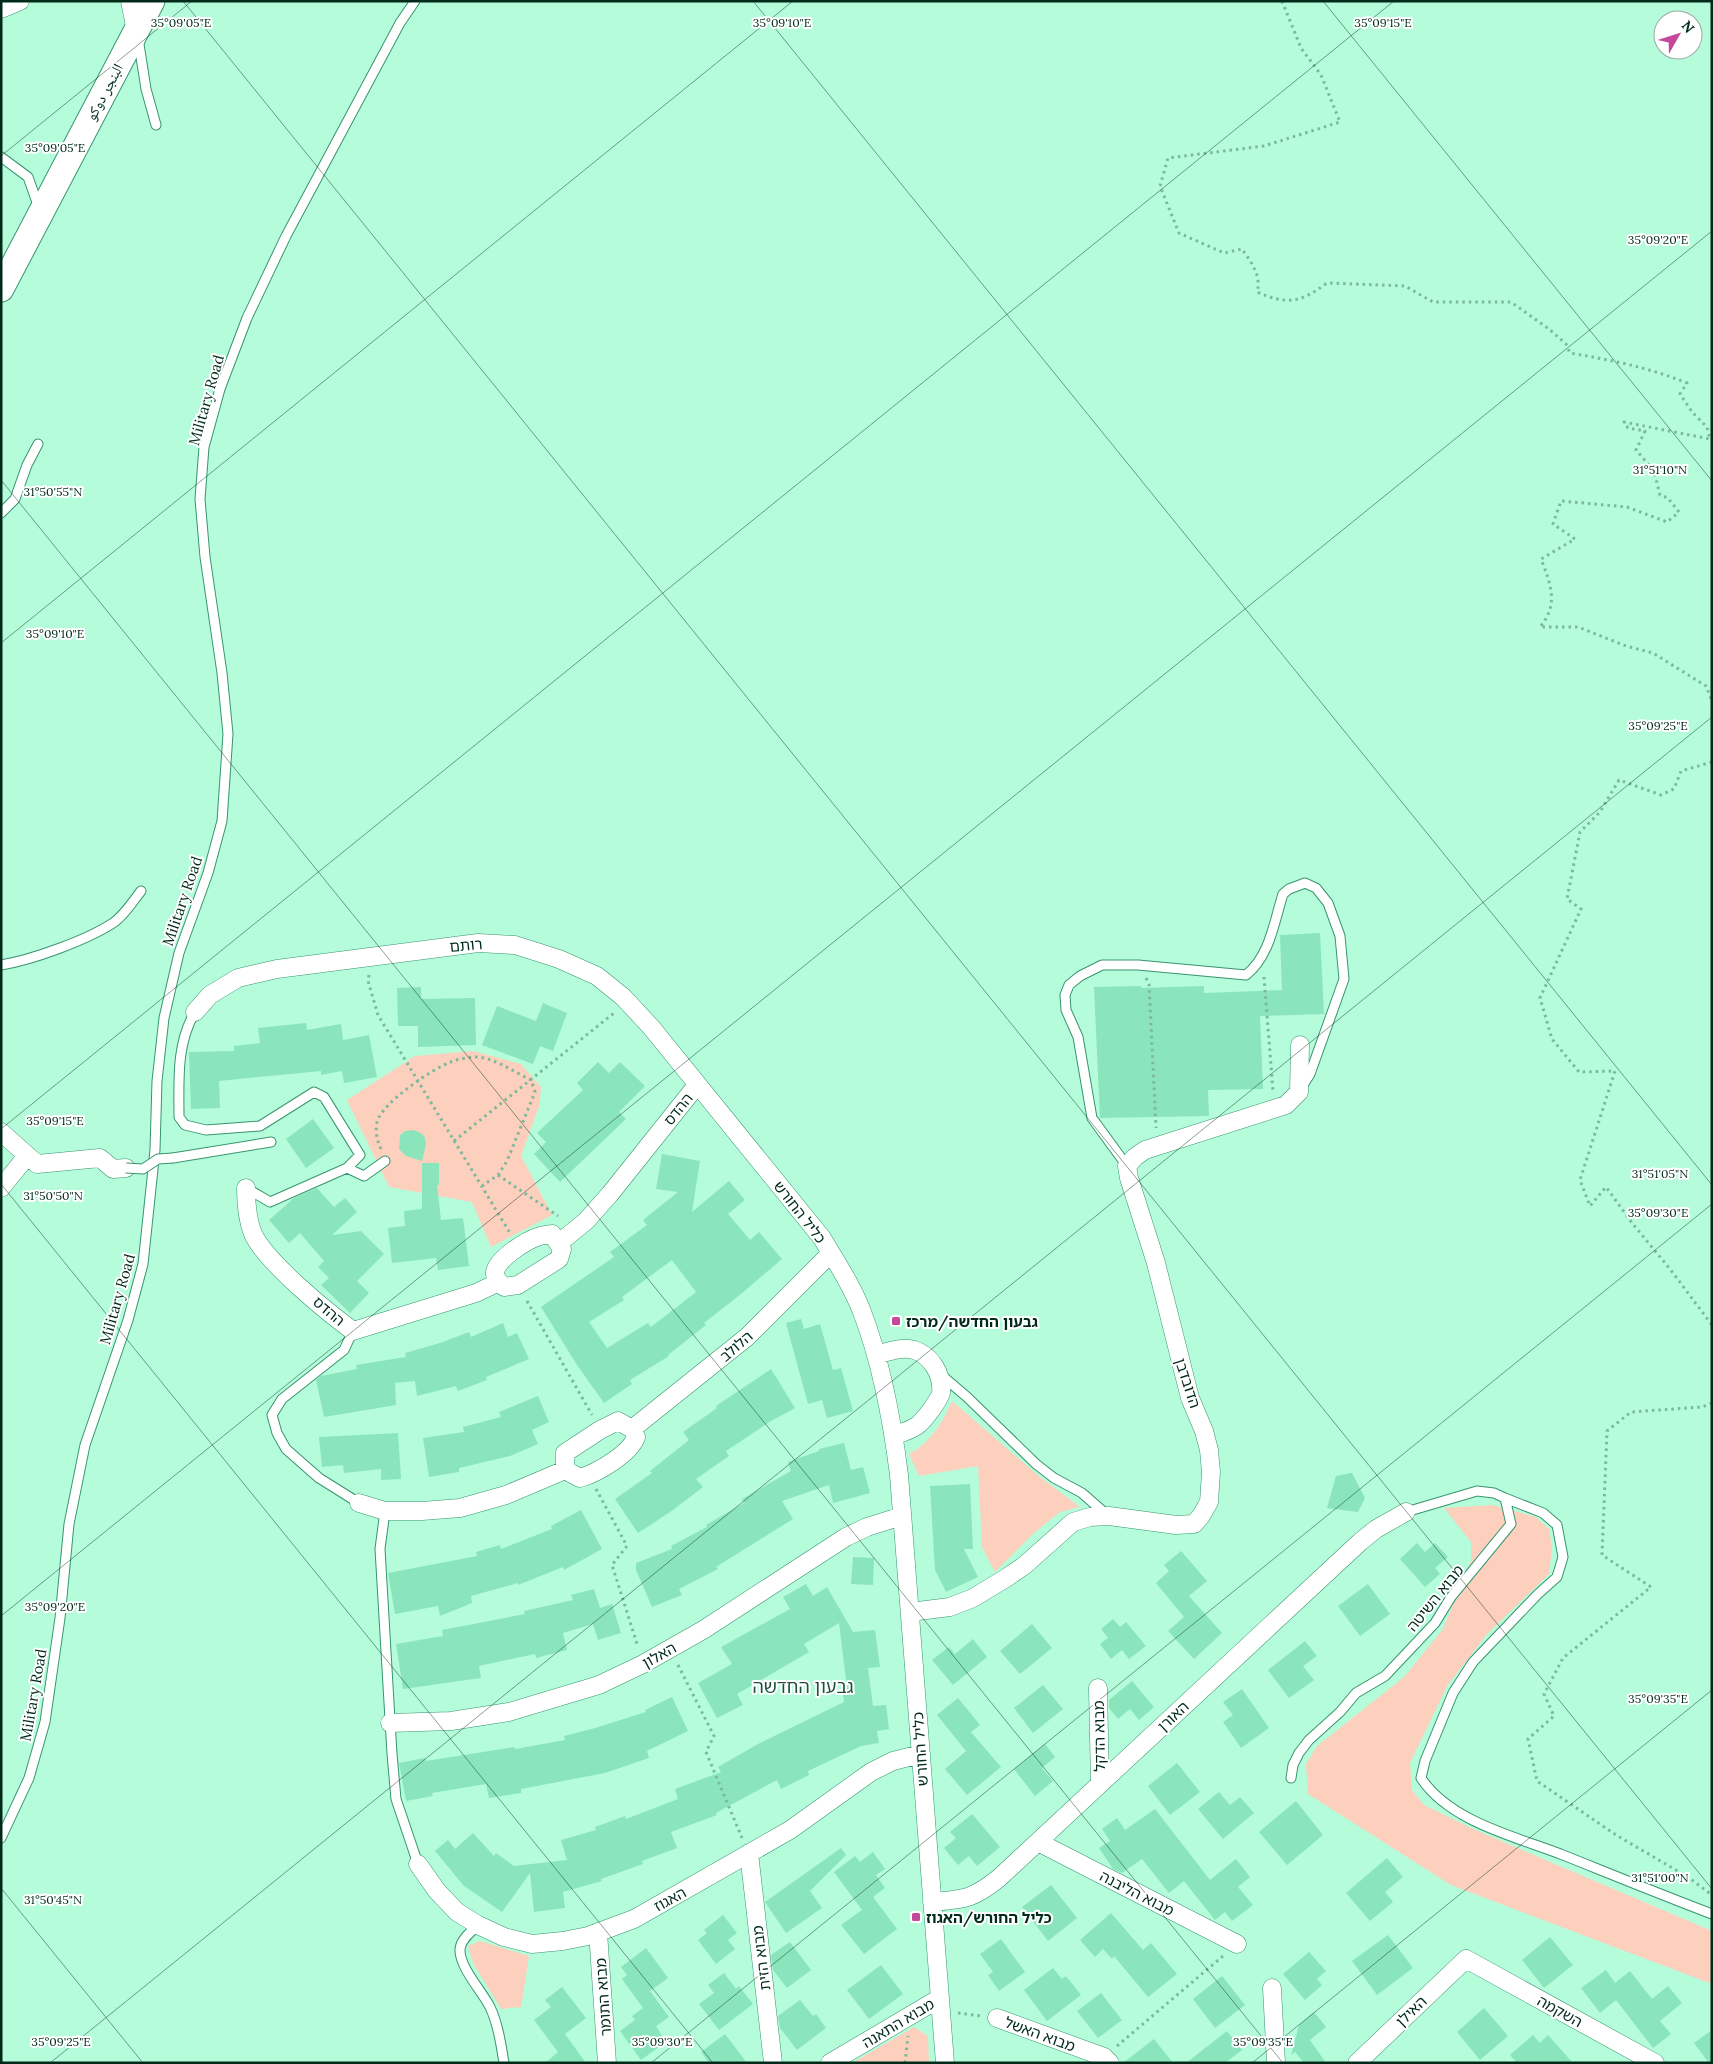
<svg xmlns="http://www.w3.org/2000/svg" width="1713" height="2064" viewBox="0 0 1713 2064" font-family="Lora,'Noto Naskh Arabic','Noto Sans Hebrew',serif">
<style>
.green{fill:#fdcfbd}
.building{fill:#8ae5bc;fill-rule:evenodd}
.lines{fill:none;stroke-linecap:round;stroke-linejoin:round}
.lane-casing{stroke:#36956f;stroke-width:11}
.street-casing{stroke:#36956f;stroke-width:19}
.secondary-casing{stroke:#36956f;stroke-width:27}
.path{stroke:#7bb89c;stroke-width:3;stroke-dasharray:2.5 4;stroke-linecap:butt}
.lane{stroke:#fff;stroke-width:9}
.street{stroke:#fff;stroke-width:18}
.secondary{stroke:#fff;stroke-width:25}
.lane-bridge-casing{stroke:#36956f;stroke-width:11;stroke-linecap:butt}
.lane-bridge{stroke:#fff;stroke-width:9}
.ticks{fill:none;stroke:#012a1b;stroke-width:1;stroke-opacity:0.45}
.poi-dot{fill:#c4499a;stroke:#fff;stroke-width:2}
.labels{text-anchor:middle;dominant-baseline:central;stroke-width:4;stroke-linejoin:round;paint-order:stroke}
.street-label{font-size:15px;fill:#012a1b;stroke:#fff}
.poi-label{font-size:15px;font-weight:bold;fill:#012a1b;stroke:#fff;text-anchor:start}
.quarter-label{font-size:18px;fill:#1e4f3b;stroke:#fff}
.ticks-label{font-size:12px;text-anchor:middle;fill:#012a1b;stroke:#fff;stroke-width:4;stroke-linejoin:round;paint-order:stroke}
</style>
<rect width="100%" height="100%" fill="#b5fcda"/>
<path class="green" d="M473 1051 521 1064 541 1087 539 1106 521 1156 552 1215 491 1247 472 1202 389 1187 347 1100 415 1056Z
M952 1401 1040 1477 1080 1507 1060 1512 1035 1532 995 1572 982 1547 978 1466 919 1476 909 1454C930 1443 943 1422 952 1401Z
M1493 1505 1536 1517 1549 1529 1552 1548 1549 1574 1487 1634 1447 1686 1410 1763 1412 1790 1424 1805 1471 1828 1712 1931V1984L1451 1885 1308 1794 1306 1764 1317 1746 1404 1677 1443 1629 1471 1561V1542L1444 1508Z
M480 1941 529 1956 521 2007 501 2009 473 1963 468 1946Z
M914 2027 928 2036 929 2063H852Z"/>
<path class="building" d="M1320 933 1324 1014 1260 1016 1263 1089 1208 1090 1209 1116 1100 1118 1094 987 1141 986V988L1204 986V993L1282 990 1280 935Z
M421 987V999L475 998 476 1045 418 1047V1026H398L397 988Z
M543 1003 567 1013 553 1051 540 1046 533 1064 482 1045 497 1006 536 1021Z
M306 1023 307 1030 341 1024 343 1040 369 1035 377 1077 344 1083 342 1071 321 1075V1071L219 1081 220 1108 191 1109 189 1052 234 1051V1046L260 1043 258 1028Z
M598 1062 609 1073 620 1062 645 1086 619 1112 626 1119 560 1182 534 1154 546 1142 537 1133 583 1090 577 1083Z
M313 1119 334 1148 306 1168 286 1139Z
M414 1130 422 1134 425 1138 426 1144 422 1161 406 1156 399 1149 400 1135 405 1131Z
M662 1154 700 1161 692 1212 729 1181 745 1200 728 1214 750 1240 759 1232 782 1259 741 1294 704 1323 706 1325 668 1355 669 1356 630 1380 632 1384 604 1403 577 1365 541 1307 614 1257 610 1252 647 1225 643 1220 678 1192 656 1189ZM672 1260 696 1292 651 1327 648 1323 607 1348 589 1322 624 1300 622 1297Z
M422 1163H439V1185H437L441 1220 463 1218 469 1266 438 1270 436 1258 392 1263 388 1228 405 1226 404 1211 422 1209Z
M317 1188 334 1207 345 1198 357 1212 332 1235 361 1231 384 1254 357 1281 369 1293 350 1313 321 1285 329 1278 318 1267 324 1261 300 1233 289 1243 269 1220 294 1198Z
M801 1319 804 1329 820 1324 833 1370 841 1368 853 1411 827 1418 822 1400 808 1404 786 1323Z
M503 1323 508 1337 517 1333 529 1359 486 1377 487 1380 458 1391 456 1386 417 1396 415 1381 395 1383 396 1405 324 1417 316 1380 321 1376 357 1369 356 1365 406 1357 405 1353 440 1343 469 1332 471 1337Z
M771 1369 795 1408 771 1421 726 1451 729 1456 696 1479 703 1487 673 1510 638 1533 615 1499 652 1473 650 1471 689 1440 683 1432 717 1408 716 1406Z
M538 1396 549 1422 532 1430 538 1444 510 1456 459 1468V1472L429 1477 423 1438 464 1432 463 1427 501 1417 499 1412Z
M398 1433 401 1479 381 1480V1469L344 1473 343 1465 322 1467 319 1437Z
M844 1443 851 1470 863 1467 870 1493 833 1503 829 1485 782 1501 793 1519 716 1567 718 1569 679 1589 682 1595 652 1607 636 1570V1563L672 1549 671 1546 707 1527 706 1525 744 1503 742 1499 791 1471 788 1462 819 1451V1449Z
M1352 1473 1365 1498 1358 1512 1327 1508 1336 1476Z
M970 1484 973 1549H964L978 1577 946 1592 935 1570 930 1486Z
M581 1510 602 1549 564 1570 563 1567 518 1585V1583L471 1596 472 1603 440 1616 438 1606 395 1614 388 1573 477 1556 476 1552 500 1545 501 1549 552 1529 551 1526Z
M1417 1543 1425 1552 1435 1543 1448 1557 1435 1568 1440 1574 1425 1587 1400 1559Z
M1181 1551 1207 1581 1189 1596 1222 1633 1194 1659 1168 1631 1184 1617 1156 1583 1169 1571 1164 1565Z
M853 1557 874 1558 873 1585 851 1584Z
M806 1584 813 1596 827 1587 853 1632 875 1630 880 1667 868 1668 873 1706 886 1705 889 1729 877 1731 879 1743 861 1746 808 1771 809 1775 781 1789 777 1780 716 1813 717 1815 671 1832 677 1848 642 1861 643 1864 601 1879 602 1881 563 1892 565 1908 534 1912 530 1873 502 1912 464 1886 435 1851 448 1840 455 1849 473 1833 494 1856 496 1853 514 1866 567 1860 561 1840 596 1830 595 1827 625 1816 626 1819 678 1799 675 1789 721 1772 718 1767 758 1744 844 1702 842 1689 847 1688 839 1623 804 1644 809 1652 737 1694 743 1705 717 1718 698 1683 732 1664 721 1647 790 1609 783 1597Z
M1368 1584 1390 1614 1360 1636 1338 1606Z
M594 1589 600 1608 612 1604 621 1633 598 1640 593 1624 563 1633 567 1650 536 1658 535 1654 479 1666 481 1678 403 1689 396 1644 443 1636 442 1630 525 1614 524 1611 573 1600 571 1595Z
M1113 1619 1120 1627 1126 1622 1146 1646 1129 1659 1122 1650 1111 1659 1100 1644 1108 1638 1101 1629Z
M1032 1624 1052 1648 1020 1674 1000 1651Z
M973 1639 987 1657 953 1685 932 1660 949 1647 955 1654Z
M1305 1641 1317 1656 1303 1666 1314 1680 1289 1698 1268 1670Z
M1132 1681 1154 1707 1139 1720 1130 1709 1118 1719 1109 1708V1700Z
M1043 1685 1063 1709 1033 1733 1014 1708Z
M1242 1689 1269 1728 1241 1748 1223 1722 1233 1715 1223 1702Z
M672 1697 688 1731 647 1751 649 1758 605 1773 521 1789V1793L489 1798 486 1784 432 1793 433 1796 406 1801 399 1763 425 1758 426 1761 514 1747 515 1749 565 1740 564 1736 595 1728 646 1712 645 1710Z
M958 1698 980 1725 971 1732 1001 1767 967 1795 945 1769 966 1751 937 1715Z
M1045 1744 1055 1757 1042 1768 1053 1781 1035 1796 1014 1769Z
M1177 1763 1200 1792 1170 1815 1148 1786Z
M1219 1792 1230 1805 1240 1797 1254 1813 1223 1839 1198 1809Z
M1296 1801 1323 1835 1287 1865 1259 1832Z
M1155 1809 1210 1880 1236 1859 1250 1877 1238 1887 1253 1905 1232 1921 1225 1912 1215 1920 1184 1881 1169 1893 1142 1859 1122 1873 1113 1869 1099 1848 1110 1841 1102 1829 1117 1818 1125 1830Z
M972 1814 1000 1847 977 1866 969 1856 958 1865 944 1848 956 1838 950 1832Z
M841 1848 846 1855 810 1891 822 1908 786 1933 765 1902Z
M873 1852 885 1869 876 1875 885 1888 873 1897 897 1929 864 1954 841 1925 862 1910 834 1872 855 1856 860 1862Z
M1387 1858 1403 1877 1385 1892 1393 1902 1370 1921 1346 1893Z
M1051 1885 1077 1918 1048 1941 1022 1907Z
M1111 1913 1143 1950 1151 1943 1177 1974 1148 1997 1114 1956 1112 1959 1103 1949 1095 1957 1080 1940Z
M723 1915 737 1933 728 1940 735 1949 716 1964 698 1940 707 1933 704 1930Z
M1388 1935 1413 1968 1377 1995 1352 1961Z
M1550 1937 1573 1965 1544 1988 1522 1960Z
M1001 1939 1025 1972 999 1991 988 1975 993 1972 980 1954Z
M790 1942 811 1970 787 1988 773 1970 771 1955Z
M646 1948 668 1978 650 1991 669 2017 656 2026 666 2042 641 2060 620 2031 635 2020 632 2016 643 2008 622 1979 627 1975 621 1967Z
M1309 1952 1326 1971 1317 1979 1322 1985 1305 2000 1283 1974Z
M881 1965 903 1994 869 2019 847 1990Z
M1053 1968 1062 1979 1066 1976 1081 1995 1047 2021 1024 1990Z
M1606 1970 1615 1983 1630 1971 1652 1999 1668 1986 1682 2003 1660 2021 1671 2034 1653 2048 1616 2000 1600 2013 1581 1988Z
M724 1973 736 1989 739 1986 753 2004 719 2030 699 2004 714 1993 708 1985Z
M1222 1976 1245 2005 1215 2028 1193 1999Z
M562 1987 586 2018 565 2034 586 2063H545L558 2052 534 2020 551 2007 545 2000Z
M1101 1993 1122 2020 1098 2038 1077 2011Z
M800 2000 813 2016 816 2014 826 2028 797 2050 780 2028 778 2016Z
M1484 2008 1508 2036 1480 2060 1457 2032Z
M1314 2012 1326 2027 1310 2040 1326 2063H1304L1295 2052 1291 2055 1299 2025Z
M1712 2030V2063H1709L1694 2043Z
M1227 2031 1242 2050 1225 2063H1186Z
M725 2034 747 2063H709L701 2052Z
M1533 2035 1540 2043 1548 2035 1573 2063H1517L1510 2055Z
M1154 2039 1173 2063H1123Z"/>
<g class="lines">
<g class="lane-casing">
<path id="lane" d="M138 38 146 89 156 125
M1 157 28 177 39 208
M1 513 15 499 27 465 38 444
M1 965C32 960 87 940 113 923 124 916 133 901 141 891
M195 1012C176 1044 179 1081 179 1117L185 1125 206 1130 260 1126 314 1092 324 1097 360 1155 347 1168 270 1202 246 1188
M173 1158 271 1142
M1127 1166 1092 1118 1078 1037 1066 1010 1065 995 1069 985 1080 976 1102 965H1138L1246 975C1270 956 1274 922 1283 894L1289 889 1305 883 1316 888 1328 903 1340 936 1344 979 1310 1074 1303 1085
M347 1168 364 1176 385 1161
M353 1331 344 1350 282 1399 272 1415 277 1433 286 1449 319 1478 359 1503
M940 1374 967 1397 1036 1464 1054 1478 1082 1493 1107 1515
M1505 1498 1543 1513 1557 1525 1563 1557 1557 1577 1538 1594 1473 1662 1453 1693 1425 1761 1421 1778C1450 1822 1517 1837 1563 1855 1613 1875 1662 1895 1712 1914
M385 1511 380 1549 392 1754 396 1799 418 1864
M1291 1778 1293 1765 1299 1753 1309 1740 1340 1712 1356 1693 1385 1676 1435 1623 1451 1597 1511 1524 1505 1498 1494 1493 1477 1491 1406 1512
M1 1838 29 1778 45 1722 60 1618 69 1524 85 1445 128 1320 143 1264 155 1150 157 1081 164 1018 179 953 208 873 222 821 228 734 222 673 205 557 200 499 204 447 220 389 247 318 286 236 400 23 415 1
M478 1925C471 1932 461 1939 460 1949 459 1967 482 1991 490 2007 498 2024 501 2044 504 2063"/>
</g>
<g class="street-casing">
<path id="street" d="M130 1 136 31
M1 9 20 1
M195 1012 210 995 238 978 277 969 478 943 515 945 559 959 597 976 623 997 651 1027 822 1238C836 1262 852 1285 862 1312 882 1364 892 1419 899 1475L945 2063
M1 1132 37 1164 100 1158 113 1169 126 1168
M1 1188 27 1156
M246 1188C246 1204 247 1219 253 1234 267 1263 326 1311 353 1331L476 1293 499 1282
M552 1234 562 1249 559 1259 518 1285 504 1287C500 1283 496 1280 495 1274 494 1260 527 1240 540 1236 543 1235 548 1235 552 1234Z
M559 1243 586 1221 610 1194 697 1085
M876 1355C887 1352 903 1346 914 1350 931 1355 943 1375 941 1393 939 1400 925 1419 919 1424 913 1430 902 1432 894 1436
M618 1421 632 1429 636 1437C630 1454 597 1473 580 1478L565 1470V1453L600 1430Z
M632 1429 747 1337 831 1253
M359 1503 385 1511H422L460 1508 506 1495 565 1470
M910 1612 950 1607 973 1598 1006 1578 1025 1565 1073 1522 1090 1517 1109 1516 1176 1525 1194 1524 1201 1516 1209 1502 1211 1472 1209 1450 1204 1431 1190 1398 1156 1263 1129 1178 1127 1166 1135 1157 1145 1150 1286 1105 1299 1092 1300 1045
M1098 1688 1100 1784
M390 1723 451 1721 509 1712 599 1685 643 1664 703 1630 846 1537 867 1527 902 1516
M1038 1842 1237 1944
M749 1853 773 2063
M418 1864 437 1891 457 1912 478 1925 504 1937 532 1944 563 1941 588 1936 634 1919 790 1830 871 1772 893 1761 921 1754
M932 1902C965 1899 973 1899 999 1878L1360 1542 1376 1529 1406 1512
M598 1932 607 2063
M1272 1988 1276 2063
M997 2018 1104 2057 1110 2063
M830 2063 940 1998
M1357 2063 1466 1959 1655 2063"/>
</g>
<g class="secondary-casing">
<path id="secondary" d="M1 289 152 1"/>
</g>
<path class="path" d="M1282 1 1301 48 1321 75 1340 122 1264 146 1168 158 1160 186 1179 233 1224 253 1242 249C1251 262 1262 276 1257 292 1287 305 1300 303 1327 283L1405 286 1433 302H1511L1549 329 1566 344 1570 353C1611 360 1647 367 1687 383L1680 394 1692 412 1707 427 1710 439 1624 422 1628 428 1645 431 1636 450 1654 471 1660 495 1668 498 1679 512 1667 522 1627 507 1561 501 1553 524 1575 539 1541 559C1551 585 1559 604 1540 627H1578L1626 646 1653 653 1706 686 1712 701
M1712 762 1681 771 1674 789 1661 795 1619 780 1600 812 1580 832 1567 899 1581 909 1540 998 1552 1039 1579 1072 1615 1071 1580 1180 1590 1206 1606 1187 1632 1223 1670 1269 1712 1325
M369 975 368 981 378 1015 510 1233
M1264 977 1273 1091
M1146 978 1149 984 1156 1128
M454 1141 614 1013
M381 1149C377 1140 375 1132 377 1122 381 1104 433 1068 451 1062 457 1059 466 1058 473 1057 492 1056 514 1072 531 1080L535 1092 507 1161 498 1175 482 1186
M498 1175 558 1216
M527 1301 592 1415
M1712 1403 1702 1407 1631 1412 1607 1431 1602 1555 1651 1587 1563 1658 1544 1694 1554 1716 1528 1739 1537 1781 1616 1835 1688 1877 1712 1895
M596 1489 627 1546 612 1565 638 1647
M678 1665 714 1736 706 1752 742 1838
M958 2013 981 2016
M1117 2046 1223 1956
M905 2063 908 2036"/>
<use href="#lane" class="lane"/>
<use href="#street" class="street"/>
<use href="#secondary" class="secondary"/>
<g class="lane-bridge-casing">
<path id="lane-bridge" d="M126 1168 143 1169 158 1159 173 1158"/>
</g>
<use href="#lane-bridge" class="lane-bridge"/>
</g>
<path class="ticks" d="M183 1 1712 1889M753 1 1712 1185M1323 1 1712 481M1 156 192 1M1 480 1283 2063M1 643 793 1M1 1129 1394 1M1 1184 713 2063M1 1616 1712 231M1 1888 143 2063M50 2063 1712 717M651 2063 1712 1204M1252 2063 1712 1690"/>
<g class="poi-dot">
<rect x="891" y="1316" width="10" height="10" rx="2.5"/>
<rect x="911" y="1912" width="10" height="10" rx="2.5"/>
</g>
<g class="labels">
<g class="street-label">
<text transform="translate(104 92) rotate(-62)">البنجر دوكو</text>
<text transform="translate(206 400) rotate(-74)">Military Road</text>
<text transform="translate(182 901) rotate(-71)">Military Road</text>
<text transform="translate(466 945) rotate(-5)">רותם</text>
<text transform="translate(678 1109) rotate(-51)">ההדס</text>
<text transform="translate(800 1212) rotate(52)">כליל החורש</text>
<text transform="translate(117 1299) rotate(-74)">Military Road</text>
<text transform="translate(329 1311) rotate(40)">ההדס</text>
<text transform="translate(736 1346) rotate(-41)">הלולב</text>
<text transform="translate(1188 1383) rotate(72)">הדובדבן</text>
<text transform="translate(1435 1598) rotate(-51)">מבוא השיטה</text>
<text transform="translate(659 1655) rotate(-29)">האלון</text>
<text transform="translate(33 1695) rotate(-80)">Military Road</text>
<text transform="translate(1173 1716) rotate(-43)">האורן</text>
<text transform="translate(1099 1736) rotate(-91)">מבוא הדקל</text>
<text transform="translate(920 1749) rotate(-94)">כליל החורש</text>
<text transform="translate(1137 1893) rotate(27)">מבוא הליבנה</text>
<text transform="translate(670 1899) rotate(-29)">האגוז</text>
<text transform="translate(761 1958) rotate(-97)">מבוא הזית</text>
<text transform="translate(603 1997) rotate(-94)">מבוא התומר</text>
<text transform="translate(1411 2011) rotate(-44)">האילן</text>
<text transform="translate(1560 2011) rotate(29)">השקמה</text>
<text transform="translate(898 2023) rotate(-31)">מבוא התאנה</text>
<text transform="translate(1040 2034) rotate(20)">מבוא האשל</text>
</g>
<g class="poi-label">
<text x="906" y="1321">גבעון החדשה/מרכז</text>
<text x="926" y="1917">כליל החורש/האגוז</text>
</g>
<g class="quarter-label">
<text x="803" y="1686">גבעון החדשה</text>
</g>
</g>
<g class="ticks-label">
<text x="782" y="27">35°09'10"E</text>
<text x="181" y="27">35°09'05"E</text>
<text x="1383" y="27">35°09'15"E</text>
<text x="55" y="152">35°09'05"E</text>
<text x="1658" y="244">35°09'20"E</text>
<text x="1660" y="474">31°51'10"N</text>
<text x="53" y="496">31°50'55"N</text>
<text x="55" y="638">35°09'10"E</text>
<text x="1658" y="730">35°09'25"E</text>
<text x="55" y="1125">35°09'15"E</text>
<text x="1660" y="1178">31°51'05"N</text>
<text x="53" y="1200">31°50'50"N</text>
<text x="1658" y="1217">35°09'30"E</text>
<text x="55" y="1611">35°09'20"E</text>
<text x="1658" y="1703">35°09'35"E</text>
<text x="1660" y="1882">31°51'00"N</text>
<text x="53" y="1904">31°50'45"N</text>
<text x="61" y="2046">35°09'25"E</text>
<text x="662" y="2046">35°09'30"E</text>
<text x="1263" y="2046">35°09'35"E</text>
</g>
<rect width="1713" height="2064" fill="none" stroke="#012a1b" stroke-width="5"/>
<g transform="translate(1678 35) rotate(51)"><circle r="24" fill="#ffffff" stroke="#99aaa4"/>
<path d="M0-4L9 19L0 12L-9 19Z" fill="#c4499a"/>
<text y="-8" font-size="14" font-weight="bold" text-anchor="middle" fill="#012a1b">N</text>
</g>
</svg>
